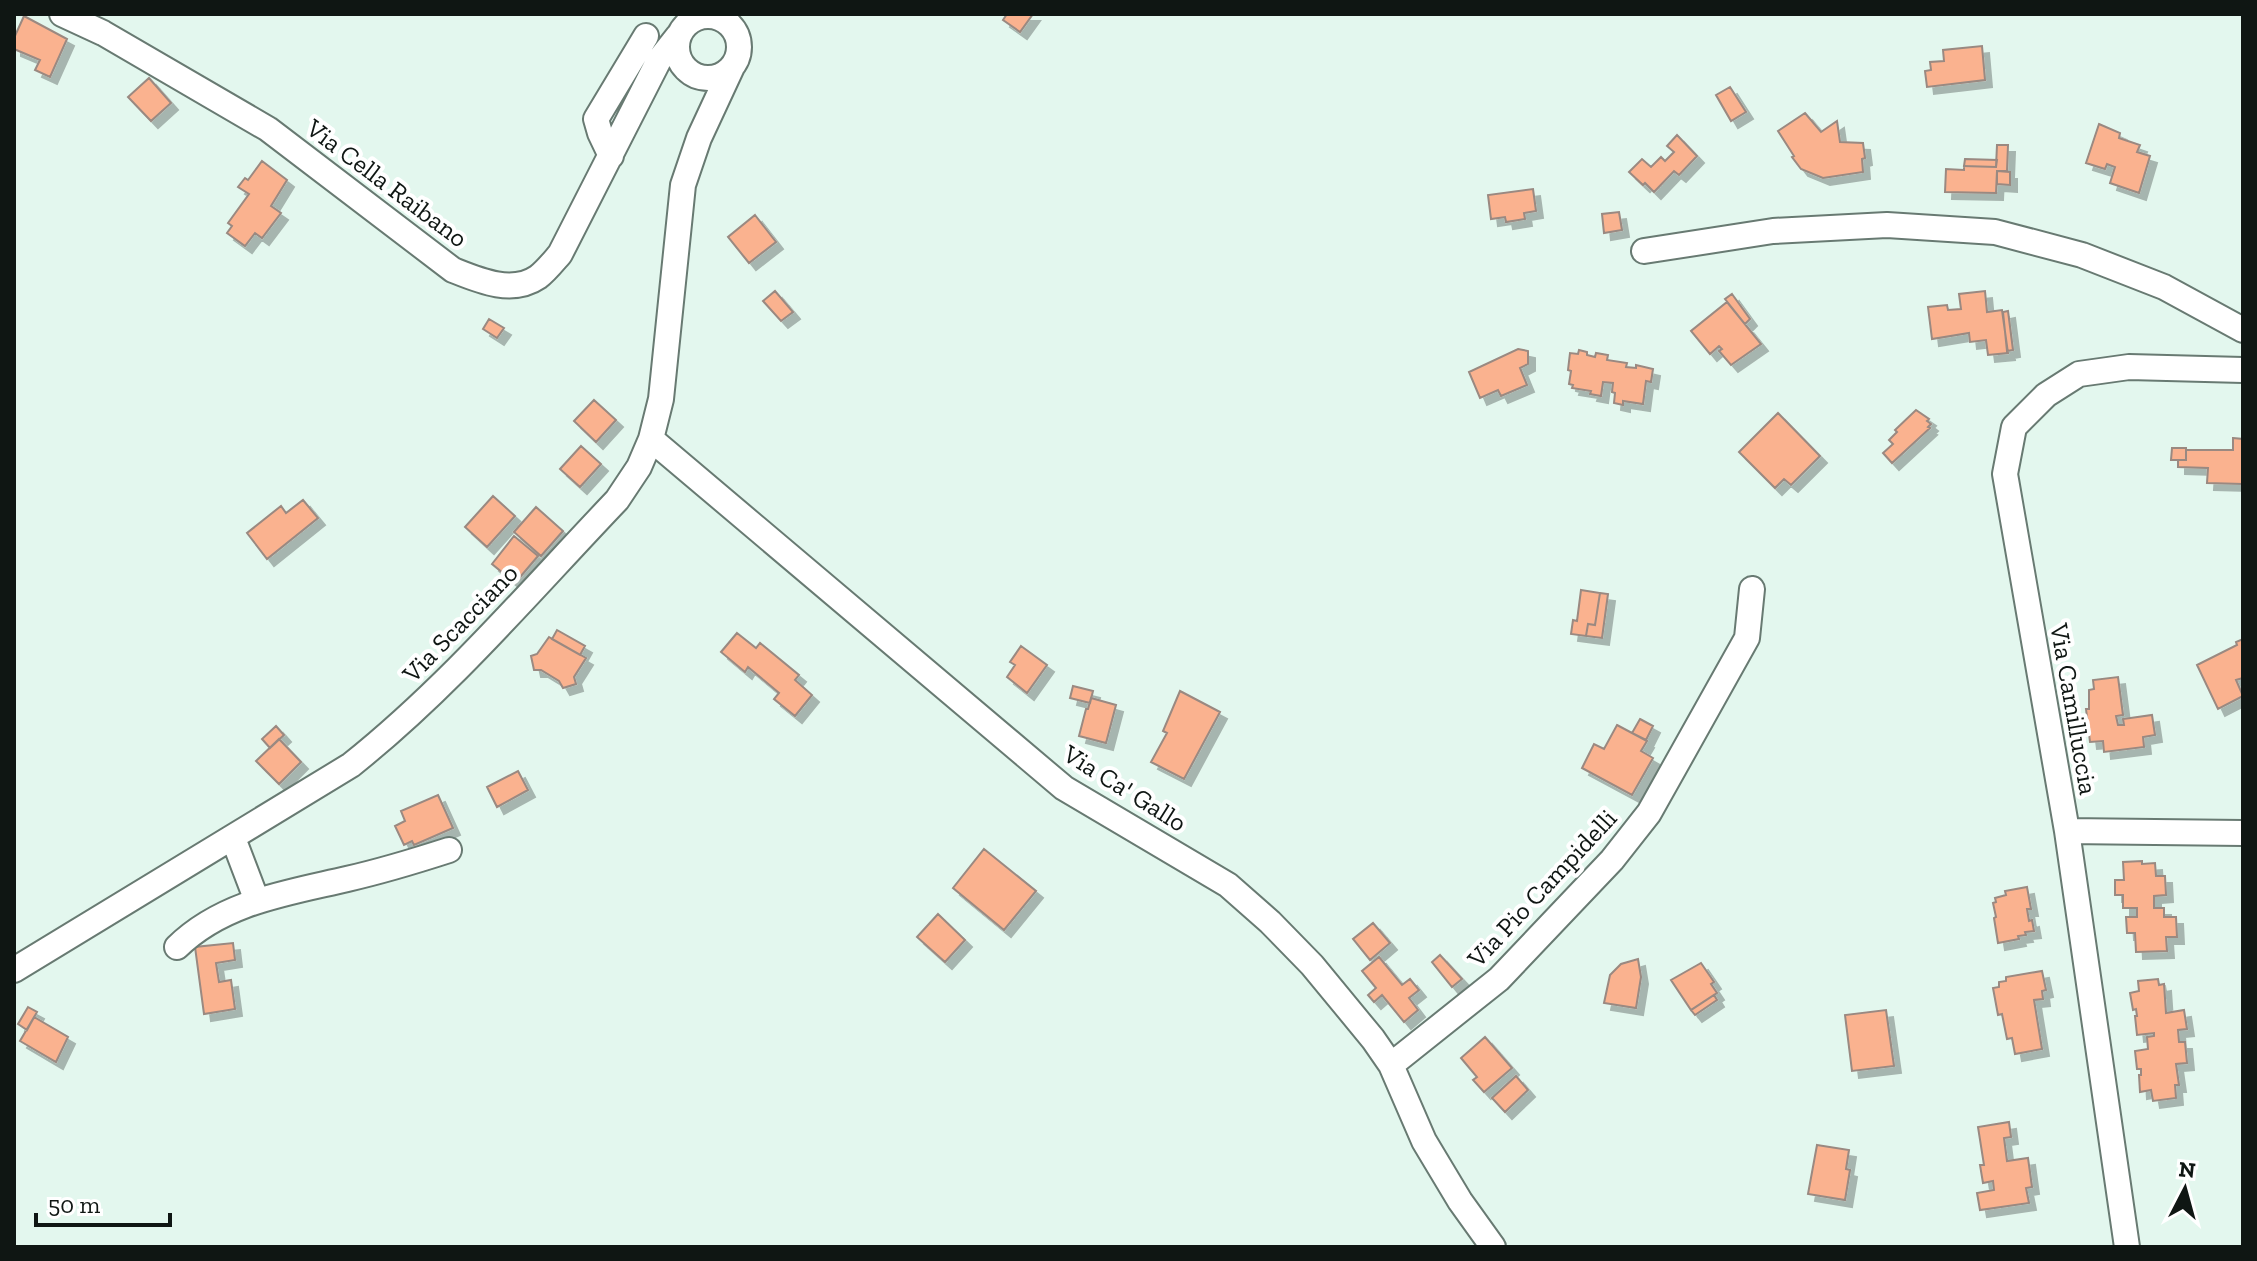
<svg xmlns="http://www.w3.org/2000/svg" width="2257" height="1261" viewBox="0 0 2257 1261" font-family="'Zilla Slab',serif">
<style>
.building{fill:#fab28f;stroke:#9a8981;stroke-width:2;filter:url(#shadow)}
.lines{fill:none;stroke-linecap:round;stroke-linejoin:round}
.minor-casing{stroke:#687a72;stroke-width:28}
.minor{stroke:#fff;stroke-width:24}
.labels{text-anchor:middle;dominant-baseline:central;stroke-width:8;stroke-linejoin:round;paint-order:stroke}
.street-label{font-size:26px;fill:#0f1613;stroke:#fff}
</style>
<defs>
<filter id="shadow"><feDropShadow dx="7" dy="7" stdDeviation="0" flood-color="#0004"/></filter>
</defs>
<rect width="100%" height="100%" fill="#e3f7ee"/>
<path class="building" d="M1007 14H1033L1020 32 1003 20Z
M24 16 67 39 50 77 35 70 40 60 14 49V38Z
M1982 46 1985 80 1927 87 1925 71 1931 70 1930 62 1944 61 1943 50Z
M149 78 171 103 151 121 128 97Z
M1730 87 1746 112 1731 121 1716 95Z
M1805 113 1821 132 1837 121 1840 142 1863 143 1865 158 1862 159 1863 172 1823 178 1801 169 1792 157 1794 156 1778 131Z
M2099 124 2120 133 2119 138 2140 145 2137 152 2150 156 2139 193 2110 183 2115 167 2107 164 2105 169 2086 163Z
M1677 135 1697 156 1679 175 1674 171 1654 192 1645 183 1643 185 1629 172 1642 159 1651 167 1661 157 1665 161 1674 152 1667 146Z
M1997 145H2008L2007 171H1997L1996 193 1945 192 1946 169 1964 170V166L1996 167Z
M1965 159 1997 160 1996 167 1964 166Z
M262 161 287 180 271 206 281 213 262 238 255 233 245 246 227 233 232 226 228 223 249 194 238 187 245 178 248 180Z
M1997 171 2010 172V185L1997 184Z
M1533 189 1536 211 1524 213 1525 219 1506 222 1505 217 1491 219 1488 195Z
M1619 212 1622 230 1604 233 1602 214Z
M755 215 776 242 749 263 728 237Z
M775 291 793 312 781 321 763 301Z
M1985 291 1987 312 2002 310 2008 353 1988 355 1986 340 1970 342 1969 333 1932 339 1928 307 1947 305 1948 310 1961 309 1959 294Z
M1732 294 1750 319 1745 324 1725 299Z
M1727 302 1761 344 1731 365 1719 351 1722 349 1719 346 1710 354 1691 331Z
M2008 311 2013 350 2007 351 2003 312Z
M489 319 504 328 497 338 483 329Z
M1518 349 1528 351V364L1520 368 1527 385 1501 396 1498 390 1480 398 1469 372Z
M1579 350 1587 352V355L1595 357 1596 353 1608 355 1607 360 1627 363 1626 367 1636 368V365L1653 369 1651 382 1646 381 1643 404 1623 401V405L1614 403 1615 393 1612 392 1613 383 1603 382 1601 396 1590 394 1591 391 1572 388 1573 385 1569 384 1571 371 1568 370 1570 353 1578 354Z
M594 400 616 420 596 442 574 421Z
M1916 410 1929 419 1927 421 1931 424 1928 427 1930 428 1892 463 1883 453 1893 444 1889 440 1897 432 1895 430Z
M1778 413 1820 456 1791 485 1784 479 1775 488 1739 452Z
M2233 438 2243 439V484L2207 483 2208 468 2178 467V460H2186V450H2233Z
M581 446 601 464 580 487 560 469Z
M2172 448H2186V460H2171Z
M493 496 515 516 487 547 465 527Z
M303 500 318 518 267 559 247 533 281 506 286 513Z
M536 507 563 531 541 556 514 532Z
M514 536 538 556 515 583 492 564Z
M1581 590 1600 593 1595 625 1588 624 1586 636 1571 634 1573 620 1577 621Z
M1600 593 1608 594 1602 638 1586 636 1588 624 1595 625Z
M557 630 585 646 580 655 552 639Z
M737 633 756 648 760 643 799 675 795 680 812 695 795 716 774 699 779 693 748 667 745 672 721 652Z
M549 637 586 658 574 677 576 684 563 688 559 681 541 670H534L531 656 537 654Z
M2243 639V678L2236 680 2243 696 2218 709 2197 665 2237 645 2236 642Z
M1021 646 1047 665 1027 693 1007 677 1015 665 1010 662Z
M2118 677 2123 715 2116 716 2118 725H2124L2123 719 2152 715 2155 735 2143 737 2144 747 2104 752 2103 741 2090 742 2086 709H2089V690L2094 689 2093 680Z
M1073 686 1093 691 1090 703 1070 698Z
M1180 691 1220 712 1184 779 1151 762 1167 733 1163 731Z
M1091 698 1116 705 1106 743 1079 736 1086 709H1088Z
M1640 719 1653 726 1646 740 1632 733Z
M1617 725 1647 741 1641 751 1653 758 1632 795 1582 768 1594 744 1604 749Z
M276 726 284 735 270 748 262 739Z
M279 739 301 762 279 784 256 761Z
M518 771 528 790 497 807 487 787Z
M438 795 453 828 414 845 412 841 404 845 395 826 405 821 401 811Z
M984 849 1036 891 1004 930 953 888Z
M2142 861V864L2155 863 2156 876H2165L2166 895 2154 896V908H2164V917H2176L2177 937H2166L2167 951 2136 952 2135 933H2127L2126 917H2137V908H2123V895H2115V880H2124L2123 862Z
M2027 887 2031 909H2027L2029 921 2032 920 2034 931 2025 932 2026 935 2018 936 2019 939 1998 943 1994 918 1996 917 1993 903 1996 902 1995 898 2006 895 2005 891Z
M938 914 965 940 945 962 917 937Z
M1373 923 1390 943 1370 960 1353 939Z
M233 943 235 960 216 963 219 982 231 980 235 1009 204 1014 195 947Z
M1440 955 1462 979 1452 987 1432 962Z
M1379 957 1402 985 1410 979 1419 990 1409 998 1418 1010 1404 1022 1382 995 1374 1002 1368 995 1376 988 1362 971Z
M1638 959 1641 977 1636 1008 1604 1003 1610 975 1621 964Z
M1701 963 1714 982 1711 984 1717 993 1691 1010 1671 980Z
M2042 971 2046 990 2042 991 2043 999 2034 1000 2042 1049 2015 1054 2012 1038 2007 1039 2002 1014 1998 1015 1993 988 1999 987V982L2006 981V977Z
M2158 979 2159 985 2164 984 2166 1013 2184 1010 2187 1029 2178 1030 2179 1042H2185L2187 1063 2176 1064 2179 1085H2175L2176 1098 2153 1101 2151 1090 2140 1092 2139 1075H2141V1069H2137L2135 1051 2148 1049 2147 1037 2154 1036V1033L2137 1035 2135 1016H2137L2136 1009 2133 1010 2130 993 2139 991 2138 981Z
M1714 995 1717 1000 1695 1015 1691 1010Z
M28 1007 37 1012 27 1030 18 1024Z
M1886 1010 1894 1066 1852 1071 1845 1015Z
M34 1017 68 1037 56 1062 20 1041Z
M1485 1037 1512 1068 1484 1092 1473 1080 1477 1077 1461 1058Z
M1516 1076 1528 1090 1505 1112 1492 1098Z
M2009 1122 2011 1137 2004 1138 2007 1161 2028 1158 2032 1187 2026 1188 2029 1203 1980 1210 1977 1193 1994 1190 1993 1181 1983 1183 1980 1165H1984L1978 1127Z
M1817 1145 1849 1150 1846 1169 1850 1170 1845 1200 1808 1194Z"/>
<g class="lines">
<g class="minor-casing">
<path id="minor" d="M62 14 103 33 268 129 453 270C478 280 512 295 538 277 546 271 553 262 560 254L659 60 678 36
M677 47a31 31 0 1 1 62 0a31 31 0 1 1-62 0Z
M611 156 600 133 596 119 646 36
M1644 251 1773 231 1887 225 1995 232 2082 255 2164 287 2243 330
M651 439 1064 788 1228 885 1270 922 1312 965 1373 1039 1391 1065 1424 1141 1460 1201 1493 1247
M2067 831 2243 833
M233 838 257 901
M177 947C223 902 287 893 347 879 382 871 415 861 449 850
M14 970 351 765C449 687 531 590 617 500L639 467 651 439 661 399 683 185 699 138 732 67
M1391 1065 1499 979 1612 860 1649 813 1747 638 1752 589
M2127 1247 2067 831 2005 474 2014 427 2046 395 2079 374 2129 367 2243 370"/>
</g>
<use href="#minor" class="minor"/>
</g>
<g class="labels">
<g class="street-label">
<text transform="translate(387 183) rotate(37)">Via Cella Raibano</text>
<text transform="translate(460 623) rotate(-46)">Via Scacciano</text>
<text transform="translate(2074 709) rotate(80)">Via Camilluccia</text>
<text transform="translate(1125 788) rotate(32)">Via Ca' Gallo</text>
<text transform="translate(1542 888) rotate(-47)">Via Pio Campidelli</text>
</g>
</g>
<rect width="2257" height="1261" fill="none" stroke="#0f1613" stroke-width="32"/>
<g transform="translate(2185 1189) rotate(6)" stroke="#ffffff" stroke-width="6" paint-order="stroke">
<path d="M0-6L14 30L0 20L-14 30Z" fill="#0f1613"/>
<text y="-12" font-size="22" font-weight="bold" text-anchor="middle" fill="#0f1613">N</text>
</g>
<path d="M36 1213v12h134v-12" fill="none" stroke="#0f1613" stroke-width="4"/>
<text x="48" y="1213" font-size="24" fill="#0f1613" stroke="#ffffff" stroke-width="6" paint-order="stroke">50 m</text>
</svg>
